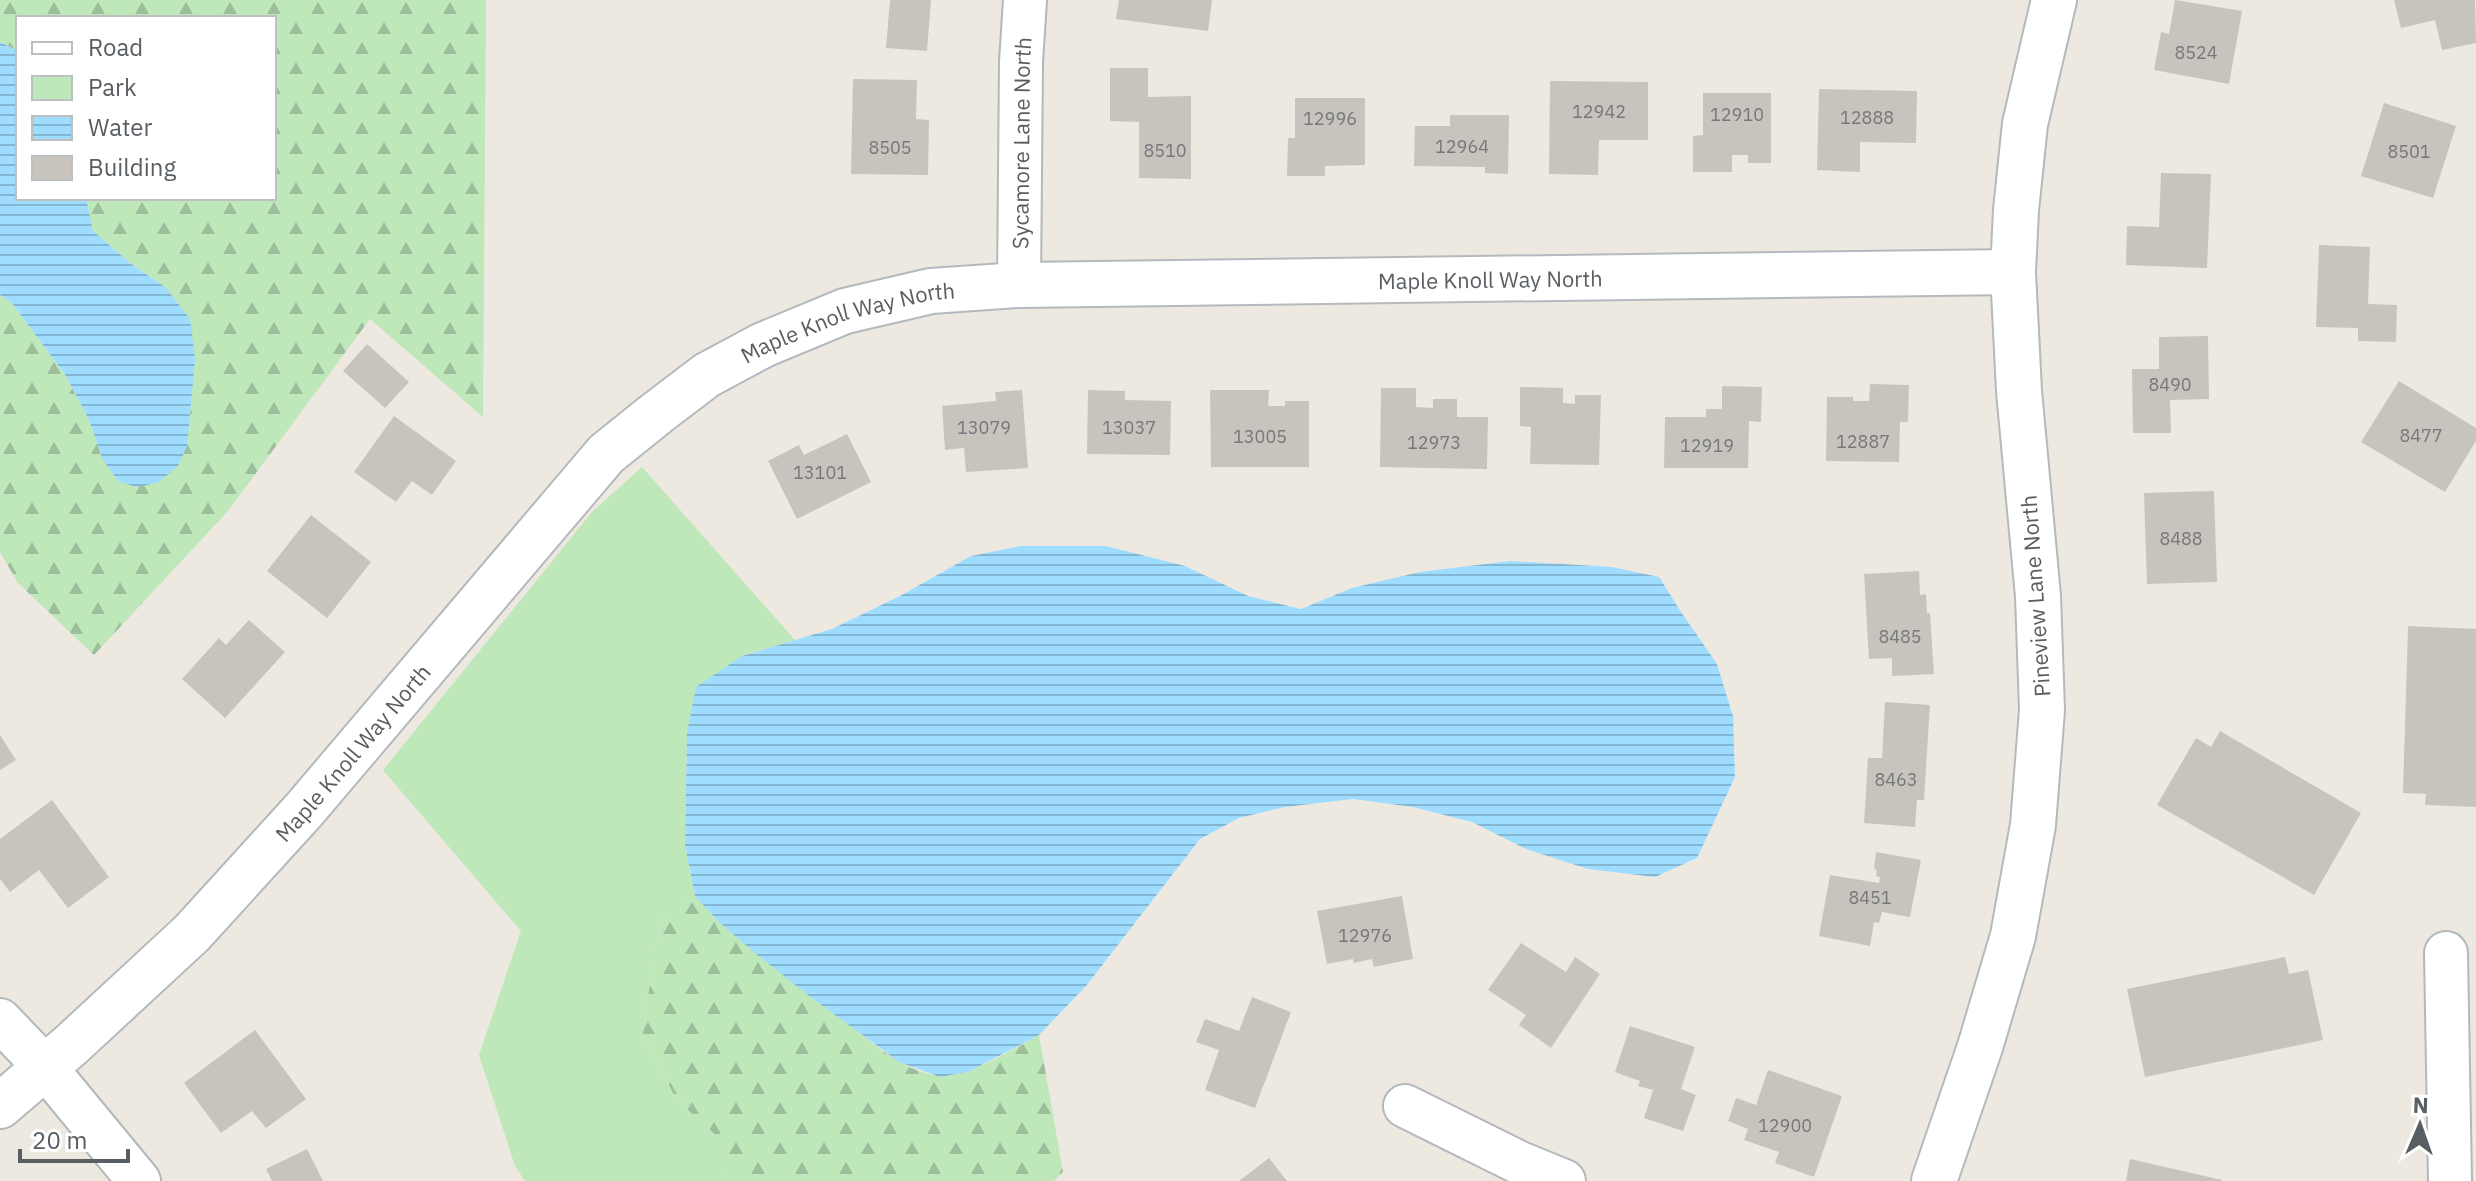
<svg xmlns="http://www.w3.org/2000/svg" width="2476" height="1181" viewBox="0 0 2476 1181" font-family="'IBM Plex Sans',sans-serif">
<style>
.green{fill:#bee7ba}
.forest{fill:url(#forest-firs)}
.water{fill:url(#water-rules)}
.building{fill:#c8c4bd}
.lines{fill:none;stroke-linecap:round;stroke-linejoin:round}
.street-casing{stroke:#b3b8bc;stroke-width:46}
.secondary-casing{stroke:#b4b9be;stroke-width:48}
.street{stroke:#fff;stroke-width:42}
.secondary{stroke:#fff;stroke-width:44}
.labels{text-anchor:middle;dominant-baseline:central;stroke-width:6;stroke-linejoin:round;paint-order:stroke}
.number-label{font-size:18px;fill:#75787a}
.street-label{font-size:22px;fill:#595e63;stroke:#fff}
</style>
<defs>
<pattern id="forest-firs" width="22" height="20" patternUnits="userSpaceOnUse" patternTransform="scale(2)"><rect width="22" height="20" fill="#bee7ba"/><path d="M5 1l3.5 6h-7zM16 11l3.5 6h-7z" fill="#9dbe9b"/></pattern>
<pattern id="water-rules" width="6" height="5" patternUnits="userSpaceOnUse" patternTransform="scale(2)"><rect width="6" height="5" fill="#9eddff"/><path d="M0 2.5h6" fill="none" stroke="#84b6d2"/></pattern>
</defs>
<rect width="100%" height="100%" fill="#ede9e0"/>
<path class="green" d="M642 467 795 640 742 656 687 733 685 845 695 896 666 911 655 947 643 1033 676 1099 730 1147 727 1181H525L515 1166 479 1055 521 931 383 770 592 512Z"/>
<path class="forest" d="M0 0H486L483 417 370 319 228 511 94 655 18 583 0 552V295L11 302 66 376 89 420 102 458 190 402 195 360 165 287 130 263 93 231 86 198H274V18H18V51L0 42Z
M695 896C737 941 786 977 835 1014 866 1037 899 1070 938 1076 965 1080 1015 1048 1039 1035L1063 1172 1054 1181H727L729 1147 676 1099 643 1033 655 947 666 910Z"/>
<path class="water" d="M0 42 18 51V198H86L93 231 130 263 165 287 190 319 195 360 187 446 178 466 157 483 136 487 118 481 102 458 89 420 66 376 11 302 0 295Z
M1021 546H1106L1185 566 1248 596 1301 609 1352 588 1420 572 1510 561 1612 567 1659 577 1681 612 1717 664 1733 716 1735 777 1697 858 1655 877 1588 869 1526 849 1472 822 1413 807 1353 799 1285 807 1239 818 1200 839 1086 986 1039 1035 968 1072 940 1077 899 1062 808 995 755 953 719 922 695 896 685 845 687 733 696 687 742 656 832 629 900 596 971 556Z"/>
<path class="building" d="M890 0H931L927 51 886 48Z
M1119 0H1212L1208 31 1116 19Z
M2175 0 2242 11 2229 84 2154 70 2161 32 2169 34Z
M2394 0H2475L2476 43 2442 50 2435 20 2401 28Z
M1110 68H1148V97L1191 96V179L1139 178V122L1110 121Z
M853 79 917 80 916 119 929 120 928 175 851 174Z
M1550 81 1648 82V140H1599L1598 175 1549 174Z
M1819 89 1917 91 1916 143 1860 142V172L1817 170Z
M1703 93H1771V163H1748V155H1732V172H1693V136L1703 135Z
M1295 98H1365V165L1325 166V176H1287L1288 138H1295Z
M2384 103 2456 126 2433 198 2361 176Z
M1450 115H1509L1508 174 1485 173V167L1414 166 1415 126H1450Z
M2161 173 2211 174 2207 268 2126 265 2127 226 2159 227Z
M2319 245 2370 247 2368 304 2397 305 2396 342 2358 341V328L2316 327Z
M2208 336 2209 399 2170 400 2171 433H2133L2132 369H2159V337Z
M367 344 409 382 385 408 343 371Z
M2399 381 2476 428V441L2445 492 2361 442Z
M1870 384 1909 385 1908 422H1900L1899 462 1826 461 1827 397H1853V401H1869Z
M1722 386 1762 387 1761 422 1749 421 1748 468H1664L1665 417H1706V409H1722Z
M1520 387 1563 388V403L1575 404V395H1601L1599 465 1530 464 1531 427 1520 426Z
M1381 388H1416V407L1433 408V399H1457V417H1488L1487 469 1380 467Z
M1022 390 1028 468 966 472 964 448 945 450 942 406 996 401 995 392Z
M1088 390 1125 391V400L1171 401 1170 455 1087 454Z
M1210 390H1269L1268 406H1285V401H1309V467H1211Z
M394 416 456 461 432 495 412 481 396 502 354 472Z
M847 434 871 482 797 519 768 461 799 445 804 455Z
M2214 491 2217 582 2147 584 2144 493Z
M311 515 371 562 327 618 267 571Z
M1919 571 1920 595 1926 594 1927 613H1930L1934 674 1892 676V658L1869 659 1864 574Z
M249 620 285 652 225 718 182 679 219 638 226 645Z
M2408 626 2476 629V807L2425 805 2426 794 2403 793Z
M1885 702 1930 705 1924 800H1917L1915 827 1864 823 1868 758H1882Z
M2220 731 2361 813 2314 895 2157 805 2196 738 2211 747Z
M0 735 16 760 0 770Z
M52 800 109 877 68 908 39 870 10 892 0 879V839Z
M1876 852 1921 860 1910 917 1882 912 1879 923 1874 922 1870 946 1819 936 1830 875 1879 883 1880 877 1876 876 1877 870 1874 869Z
M1402 896 1413 959 1374 967 1372 959 1354 963 1353 959 1327 964 1317 911Z
M1521 943 1566 972 1575 957 1600 974 1551 1048 1519 1025 1526 1015 1488 990Z
M2285 957 2289 974 2308 970 2323 1040 2145 1077 2127 989Z
M1252 997 1291 1012 1255 1108 1205 1090 1219 1050 1196 1042 1205 1019 1239 1031Z
M1630 1026 1695 1047 1681 1089 1696 1095 1683 1131 1644 1118 1653 1090 1638 1086 1640 1081 1615 1072Z
M255 1030 306 1099 266 1128 252 1111 221 1133 184 1083Z
M1768 1070 1842 1096 1814 1177 1775 1163 1779 1152 1744 1140 1748 1129 1728 1121 1736 1098 1756 1105Z
M307 1149 323 1181H272L266 1169Z
M1269 1158 1287 1181H1239Z
M2130 1159 2222 1180V1181H2126Z"/>
<g class="lines">
<g class="street-casing">
<g id="street">
<path id="s1" d="M1019 285 1021 62 1025 0"/>
<path d="M2446 953 2450 1181"/>
<path d="M0 1020 45 1067 139 1181"/>
<path d="M1405 1106 1520 1163 1564 1181"/>
</g>
</g>
<g class="secondary-casing">
<g id="secondary">
<path id="s2" d="M0 1106 71 1045 192 933 304 810 606 454 657 413 707 375 763 345 845 311 931 291 1019 285 2013 272"/>
<path d="M1934 1181 1980 1047 2013 936 2033 825 2042 710 2038 596 2019 391 2013 272 2016 210 2025 124 2054 0"/>
</g>
</g>
<use href="#street" class="street"/>
<use href="#secondary" class="secondary"/>
</g>
<g class="labels">
<g class="number-label">
<text x="2196" y="52">8524</text>
<text x="1599" y="111">12942</text>
<text x="1737" y="114">12910</text>
<text x="1867" y="117">12888</text>
<text x="1330" y="118">12996</text>
<text x="1462" y="146">12964</text>
<text x="890" y="147">8505</text>
<text x="1165" y="150">8510</text>
<text x="2409" y="151">8501</text>
<text x="2170" y="384">8490</text>
<text x="984" y="427">13079</text>
<text x="1129" y="427">13037</text>
<text x="2421" y="435">8477</text>
<text x="1260" y="436">13005</text>
<text x="1863" y="441">12887</text>
<text x="1434" y="442">12973</text>
<text x="1707" y="445">12919</text>
<text x="820" y="472">13101</text>
<text x="2181" y="538">8488</text>
<text x="1900" y="636">8485</text>
<text x="1896" y="779">8463</text>
<text x="1870" y="897">8451</text>
<text x="1365" y="935">12976</text>
<text x="1785" y="1125">12900</text>
</g>
<g class="street-label">
<text stroke="none"><textPath href="#s1" startOffset="142">Sycamore Lane North</textPath></text>
<text stroke="none"><textPath href="#s2" startOffset="1820">Maple Knoll Way North</textPath></text>
<text stroke="none"><textPath href="#s2" startOffset="1172">Maple Knoll Way North</textPath></text>
<text transform="translate(2035 596) rotate(-94)">Pineview Lane North</text>
<text stroke="none"><textPath href="#s2" startOffset="500">Maple Knoll Way North</textPath></text>
</g>
</g>
<rect x="16" y="16" width="260" height="184" fill="#ffffff" stroke="#bdbfc1" stroke-width="2"/>
<rect x="32" y="42" width="40" height="12" fill="#ffffff" stroke="#bdbfc1" stroke-width="2"/>
<text x="88" y="56" font-size="24" fill="#595e63">Road</text>
<rect x="32" y="76" width="40" height="24" fill="#bee7ba" stroke="#bdbfc1" stroke-width="2"/>
<text x="88" y="96" font-size="24" fill="#595e63">Park</text>
<rect x="32" y="116" width="40" height="24" fill="url(#water-rules)" stroke="#bdbfc1" stroke-width="2"/>
<text x="88" y="136" font-size="24" fill="#595e63">Water</text>
<rect x="32" y="156" width="40" height="24" fill="#c8c4bd" stroke="#bdbfc1" stroke-width="2"/>
<text x="88" y="176" font-size="24" fill="#595e63">Building</text>
<g transform="translate(2420 1125) rotate(2)" stroke="#ffffff" stroke-width="6" paint-order="stroke">
<path d="M0-6L14 30L0 20L-14 30Z" fill="#595e63"/>
<text y="-12" font-size="22" font-weight="bold" text-anchor="middle" fill="#595e63">N</text>
</g>
<path d="M20 1149v12h108v-12" fill="none" stroke="#595e63" stroke-width="4"/>
<text x="32" y="1149" font-size="24" fill="#595e63" stroke="#ffffff" stroke-width="6" paint-order="stroke">20 m</text>
</svg>
